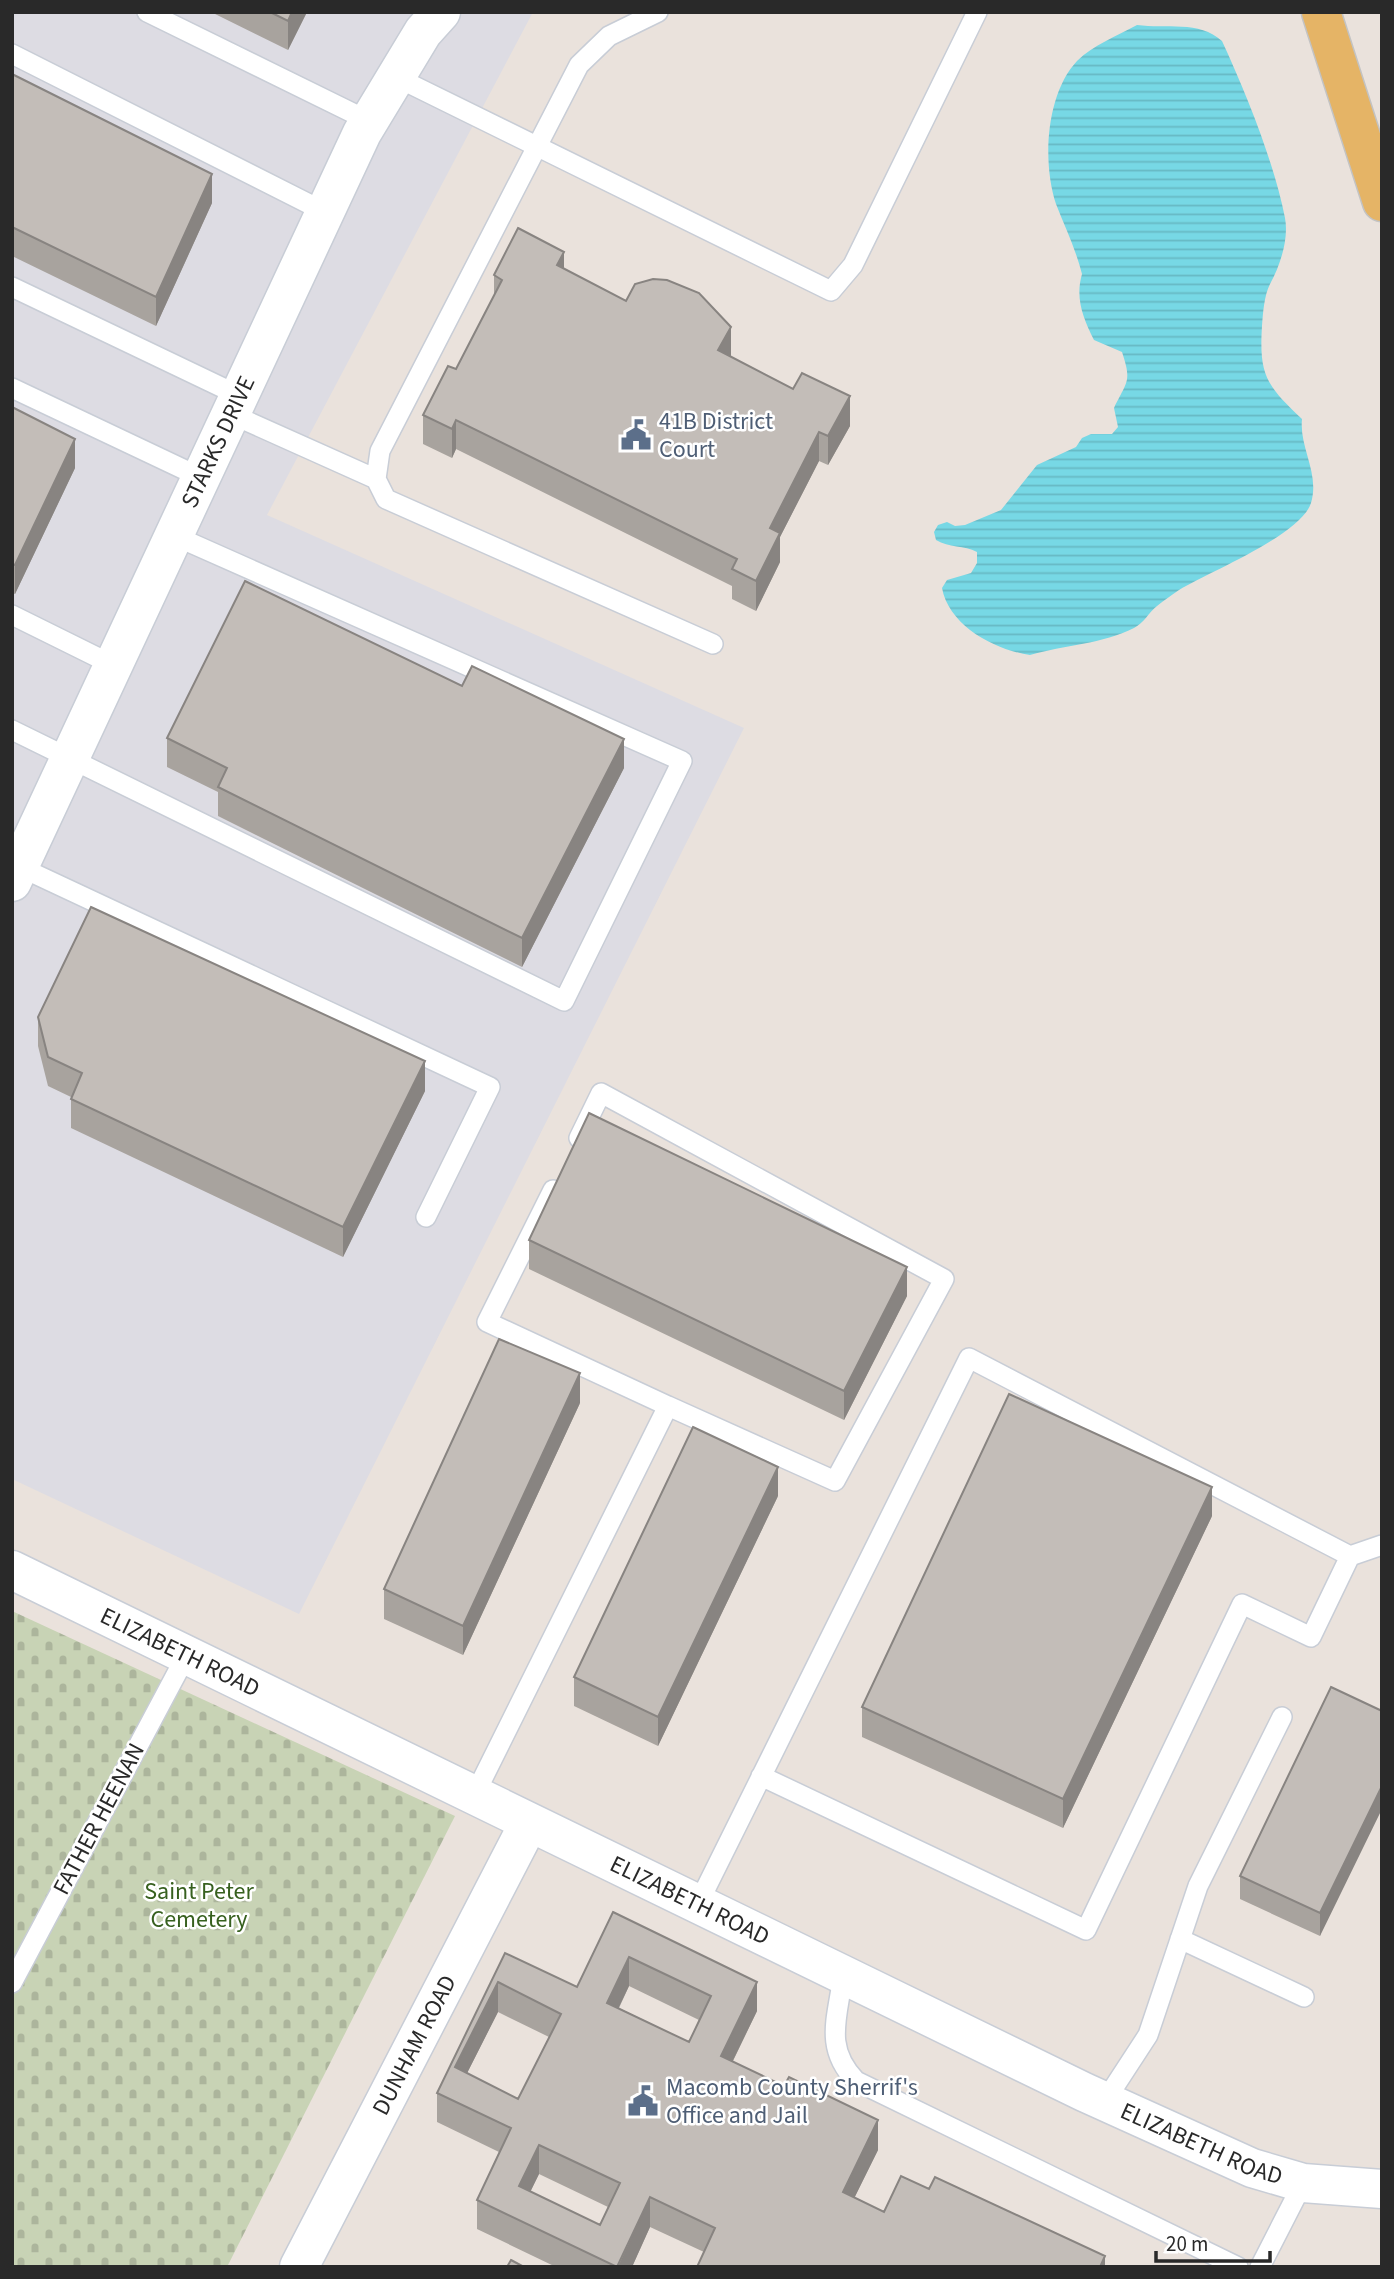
<svg xmlns="http://www.w3.org/2000/svg" width="1394" height="2279" viewBox="0 0 1394 2279" font-family="'Source Sans 3',sans-serif">
<style>
.industrial{fill:#dddce3}
.cemetery{fill:url(#cemetery-stones)}
.water{fill:url(#water-rules)}
.lines{fill:none;stroke-linecap:round;stroke-linejoin:round}
.lane-casing{stroke:#c8cdd6;stroke-width:22}
.street-casing{stroke:#c8cdd6;stroke-width:41}
.primary-casing{stroke:#c3c3c3;stroke-width:41}
.lane{stroke:#fff;stroke-width:19}
.street{stroke:#fff;stroke-width:38}
.primary{stroke:#e5b466;stroke-width:38}
.wall{fill:#a8a39e;fill-rule:evenodd}
.shaded-wall{fill:#888481}
.building{fill:#c3bdb8;stroke:#888481;stroke-width:2;fill-rule:evenodd}
.labels{text-anchor:middle;dominant-baseline:central;stroke-width:5;stroke-linejoin:round;paint-order:stroke}
.service-label{font-size:24px;fill:#4e5e75;stroke:#fff;text-anchor:start}
.street-label{font-size:24px;fill:#292929;stroke:#fff}
.park-label{font-size:24px;fill:#37601f;stroke:#fff}
</style>
<defs>
<pattern id="cemetery-stones" width="16" height="16" patternUnits="userSpaceOnUse" patternTransform="scale(1.75)"><rect width="16" height="16" fill="#c8d3b5"/><path d="M2 7V4a2 2 0 0 1 4 0v3zM10 15v-3a2 2 0 0 1 4 0v3z" fill="#acb59c"/></pattern>
<pattern id="water-rules" width="6" height="5" patternUnits="userSpaceOnUse" patternTransform="scale(1.75)"><rect width="6" height="5" fill="#77d8e5"/><path d="M0 2.5h6" fill="none" stroke="#67b9c4"/></pattern>
</defs>
<rect width="100%" height="100%" fill="#eae2dc"/>
<path class="industrial" d="M12 12H533L267 515 744 728 299 1614 12 1479Z"/>
<path class="cemetery" d="M12 1611 455 1816 227 2267H12Z"/>
<path class="water" d="M1137 25C1166 29 1199 20 1222 41 1246 93 1274 162 1285 218 1289 239 1280 266 1270 284 1264 296 1263 313 1262 326 1259 375 1266 385 1302 419 1299 448 1320 473 1311 503 1301 535 1209 572 1179 590 1172 595 1164 600 1157 606 1149 612 1144 623 1134 628 1103 644 1064 645 1030 655 995 650 949 626 942 588L947 580 971 573 977 563V552C964 545 949 548 936 540L934 532 938 525 947 522 955 526 965 525 1001 510 1037 465 1076 447 1082 438 1091 434H1112L1118 427 1114 408C1127 381 1132 382 1122 352L1094 340C1083 318 1075 298 1082 274 1076 250 1065 227 1056 204 1042 162 1046 94 1077 61 1093 45 1117 36 1137 25Z"/>
<g class="lines">
<g class="lane-casing">
<path id="lane" d="M147 12 369 121
M658 12 609 36 579 65 380 451 376 479 386 499 713 644
M12 54 325 212
M396 77 831 291 853 265 977 12
M12 287 240 396
M12 388 202 478
M231 414 376 479
M12 615 115 666
M12 730 564 1001 682 761 175 536
M20 867 490 1087 426 1217
M553 1190 487 1322 668 1406
M761 1776 1086 1930 1242 1604 1311 1637 1350 1556
M474 1796 668 1406 835 1481 944 1279 601 1093 579 1138
M698 1904 969 1358 1350 1556 1382 1545
M1180 1939 1304 1997
M843 1975C838 2017 823 2047 856 2081L1238 2267
M12 1983 186 1656
M1105 2101 1148 2035 1198 1886 1282 1717
M1260 2267 1303 2183"/>
</g>
<g class="street-casing">
<g id="street">
<path id="s1" d="M12 882 362 133 423 32 441 12"/>
<path id="s2" d="M12 1570 1084 2092 1252 2168 1303 2183 1382 2189"/>
<path id="s3" d="M299 2267 529 1823"/>
</g>
</g>
<g class="primary-casing">
<path id="primary" d="M1321 12 1382 202"/>
</g>
<use href="#lane" class="lane"/>
<use href="#street" class="street"/>
<use href="#primary" class="primary"/>
</g>
<path class="wall" d="M211 12H307L288 50Z
M12 74 212 203 156 326 12 256Z
M564 269 731 357 850 426 828 465 819 461 780 537V562L756 611 732 599V586L456 449 452 458 423 444V415L456 369 494 295V275Z
M12 407 75 468 15 594 12 593Z
M167 738 624 768 522 967 218 816V792L167 767Z
M38 1017 425 1091 343 1257 71 1128V1097L48 1086 38 1046Z
M529 1240 907 1296 844 1420 529 1269Z
M580 1403 463 1655 384 1619V1589Z
M778 1496 658 1746 574 1706V1677Z
M1212 1516 1063 1828 862 1737V1707Z
M1382 1711 1320 1936 1240 1899V1876Z
M613 1912 757 2011 733 2061 878 2150 854 2198 884 2212 1105 2267 704 2252 650 2227 632 2267H556L477 2229V2200L499 2152 437 2122V2093L505 1953 577 1987ZM629 1986 699 2020 689 2042 619 2008ZM498 2012 549 2037 518 2099 467 2073ZM539 2174 608 2207 600 2225 530 2192Z"/>
<path class="shaded-wall" d="M292 12H307L288 50V21Z
M212 174V203L156 326V297Z
M564 252V281L557 265Z
M731 327V357L718 350Z
M850 396V426L828 465V436Z
M456 420V449L452 458V429Z
M819 432V461L780 537V562L756 611V581L770 528Z
M75 439V468L15 594V565Z
M624 739V768L522 967V938Z
M425 1061V1091L343 1257V1227Z
M907 1267V1296L844 1420V1391Z
M580 1373V1403L463 1655V1626Z
M778 1467V1496L658 1746V1717Z
M1212 1487V1516L1063 1828V1799Z
M1382 1786V1809L1320 1936V1913Z
M629 1957V1986L607 2032V2003Z
M498 1982V2012L455 2097V2067Z
M757 1982V2011L721 2085V2056Z
M878 2120V2150L843 2221V2192Z
M539 2145V2174L519 2215V2186Z
M650 2197V2227L632 2267H618Z
M1105 2256V2267H1100Z"/>
<path class="building" d="M270 12H292L288 21Z
M12 74 212 174 156 297 12 227Z
M518 228 564 252 557 265 626 301 635 284 653 279 667 280 699 293 731 327 718 350 793 389 802 373 850 396 828 436 819 432 770 528 780 533 756 581 732 569 737 559 456 420 452 429 423 415 448 366 456 369 502 280 494 275Z
M12 407 75 439 15 565 12 564Z
M245 581 462 686 472 666 624 739 522 938 218 787 227 768 167 738Z
M91 907 425 1061 343 1227 71 1099 82 1073 48 1057 38 1017Z
M589 1113 907 1267 844 1391 529 1240Z
M499 1339 580 1373 463 1626 384 1589Z
M1009 1394 1212 1487 1063 1799 862 1707Z
M693 1427 778 1467 658 1717 574 1677Z
M1331 1687 1382 1711V1786L1320 1913 1240 1876Z
M613 1912 757 1982 721 2056 784 2086 789 2077 878 2120 843 2192 884 2212 901 2176 929 2189 935 2177 1105 2256 1100 2267H697L715 2228 650 2197 617 2267 477 2200 511 2128 437 2093 505 1953 577 1987ZM629 1957 711 1996 689 2042 607 2003ZM498 1982 561 2014 518 2099 455 2067ZM539 2145 620 2183 600 2225 519 2186Z
M511 2260 524 2267H507Z"/>
<defs>
<g id="civic-bare" transform="scale(2.415)"><path d="M-.6-6.5H3V-4.5H.6V-3L4-1V1h2V6H-6V1h2V-1L-.6-3ZM-1.2 2.5V6h2.4V2.5Z" fill="#5c6f8a" stroke="#fff" stroke-width="2.5" paint-order="stroke"/></g>
</defs>
<g fill-rule="evenodd">
<use href="#civic-bare" x="636" y="435"/>
<use href="#civic-bare" x="643" y="2101"/>
</g>
<g class="labels">
<g class="service-label">
<text x="659" y="421">41B District<tspan x="659" dy="28">Court</tspan></text>
<text x="666" y="2087">Macomb County Sherrif's<tspan x="666" dy="28">Office and Jail</tspan></text>
</g>
<g class="street-label">
<text stroke="none"><textPath href="#s1" startOffset="486">STARKS DRIVE</textPath></text>
<text stroke="none"><textPath href="#s2" startOffset="187">ELIZABETH ROAD</textPath></text>
<text transform="translate(99 1819) rotate(-62)">FATHER HEENAN</text>
<text stroke="none"><textPath href="#s2" startOffset="754">ELIZABETH ROAD</textPath></text>
<text stroke="none"><textPath href="#s3" startOffset="250">DUNHAM ROAD</textPath></text>
<text stroke="none"><textPath href="#s2" startOffset="1321">ELIZABETH ROAD</textPath></text>
</g>
<g class="park-label">
<text x="199" y="1891">Saint Peter<tspan x="199" dy="28">Cemetery</tspan></text>
</g>
</g>
<rect width="1394" height="2279" fill="none" stroke="#292929" stroke-width="28"/>
<path d="M1156 2251v10h114v-10" fill="none" stroke="#292929" stroke-width="3.5"/>
<text x="1166" y="2251" font-size="21" fill="#292929" stroke="#ffffff" stroke-width="5" paint-order="stroke">20 m</text>
</svg>
